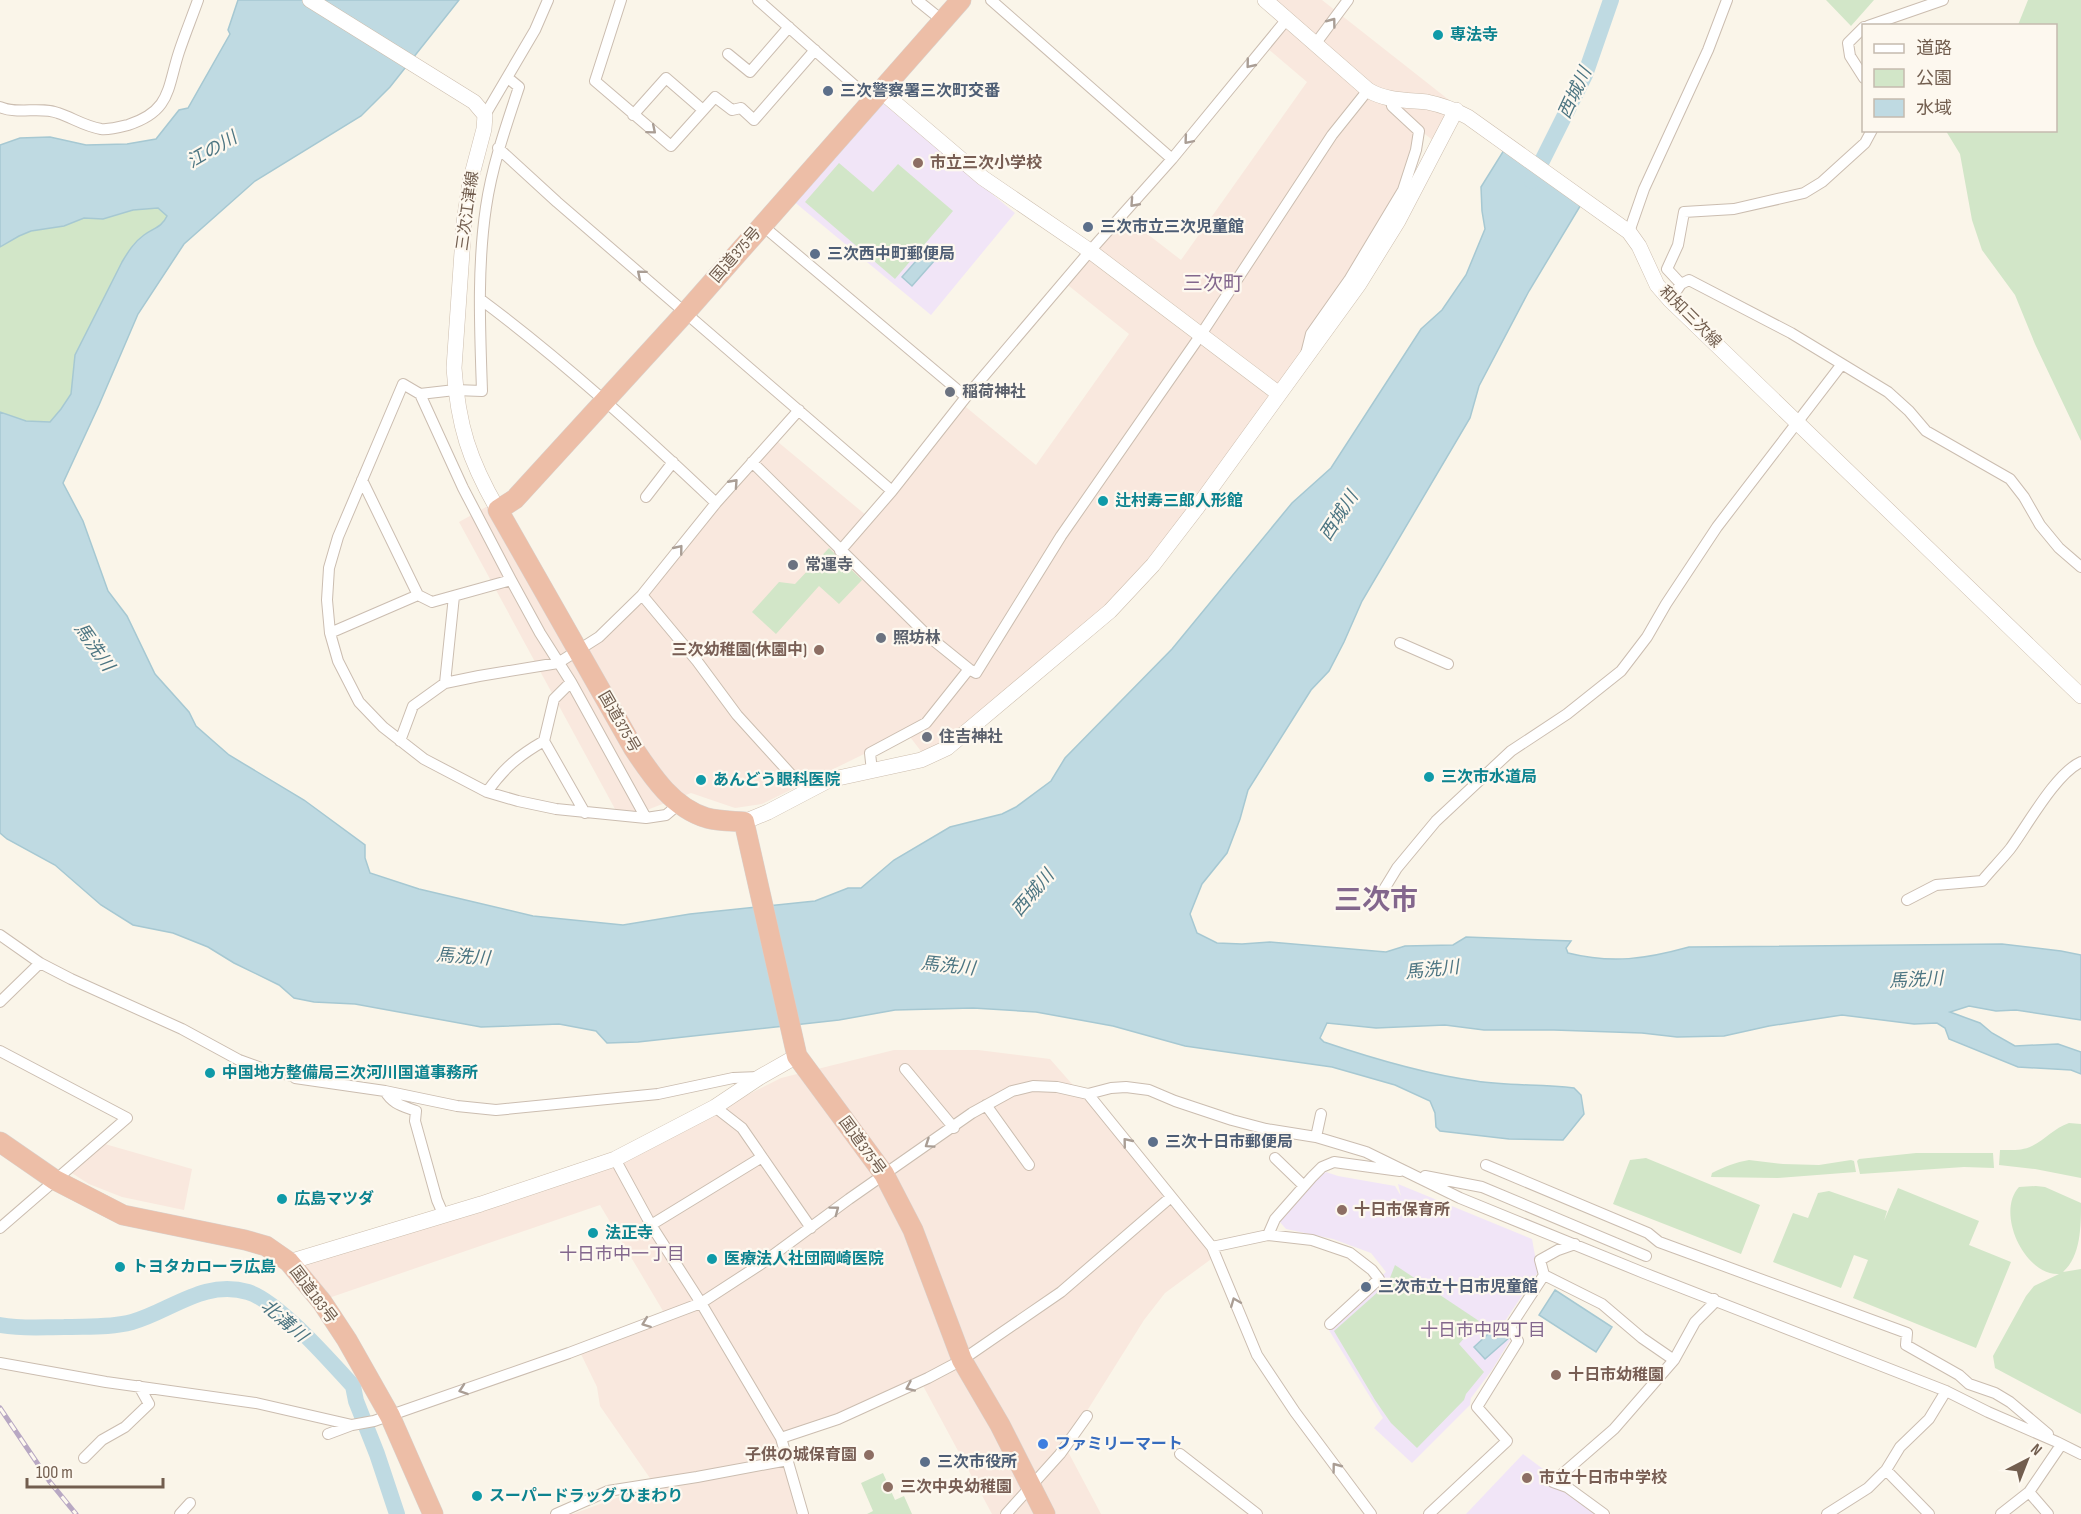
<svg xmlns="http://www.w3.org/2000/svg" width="2081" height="1514" viewBox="0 0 2081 1514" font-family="'Sofia Sans Condensed','Noto Sans JP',sans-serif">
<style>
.commercial{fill:#f9e8de}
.education{fill:#f1e5f7}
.green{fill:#d2e6c8}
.water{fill:#bfdae2;stroke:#a6c8d2;stroke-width:1.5}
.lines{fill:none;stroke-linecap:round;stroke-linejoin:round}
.river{stroke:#bfdae2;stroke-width:16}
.street-tunnel{stroke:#d8cfc2;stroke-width:10;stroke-dasharray:10 5;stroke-linecap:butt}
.street-casing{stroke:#cbbdb0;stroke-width:12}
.secondary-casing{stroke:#cdbeae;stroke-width:16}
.highway-casing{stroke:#d8d2ce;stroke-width:21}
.street{stroke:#fff;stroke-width:10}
.secondary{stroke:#fff;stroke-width:15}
.highway{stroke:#edbea7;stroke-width:20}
.rail-casing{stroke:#b8a8c3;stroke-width:5}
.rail{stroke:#fdf8ef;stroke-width:3;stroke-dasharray:9;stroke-linecap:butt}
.oneway{stroke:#aa9e95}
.culture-dot{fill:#0f9aa8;stroke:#fdf8ef;stroke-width:2}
.service-dot{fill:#5c6f8a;stroke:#fdf8ef;stroke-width:2}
.education-dot{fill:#8d6e63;stroke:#fdf8ef;stroke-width:2}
.worship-dot{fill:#6b7280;stroke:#fdf8ef;stroke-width:2}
.shop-dot{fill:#3f7fe0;stroke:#fdf8ef;stroke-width:2}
.labels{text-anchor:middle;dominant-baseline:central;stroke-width:4.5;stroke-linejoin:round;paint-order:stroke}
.culture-label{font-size:16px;font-weight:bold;fill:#0d838f;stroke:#fdf8ef;text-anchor:start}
.service-label{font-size:16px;font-weight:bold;fill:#4e5e75;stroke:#fdf8ef;text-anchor:start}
.education-label{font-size:16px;font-weight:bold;fill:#785e54;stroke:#fdf8ef;text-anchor:start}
.street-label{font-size:16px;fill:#725e4f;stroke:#fdf8ef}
.worship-label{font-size:16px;font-weight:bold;fill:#5b616d;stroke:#fdf8ef;text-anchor:start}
.shop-label{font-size:16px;font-weight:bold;fill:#366cbe;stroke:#fdf8ef;text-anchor:start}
.water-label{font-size:18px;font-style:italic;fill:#4c7582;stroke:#fdf8ef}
.neighbourhood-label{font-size:18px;fill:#83678d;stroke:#fdf8ef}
.quarter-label{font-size:20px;fill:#83678d;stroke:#fdf8ef}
.town-label{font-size:28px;font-weight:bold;fill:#83678d;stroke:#fdf8ef}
</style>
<rect width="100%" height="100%" fill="#faf5e9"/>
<path class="commercial" d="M1273 0H1322L1463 111 1444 149 1421 131 1411 171 1319 341 1142 579 927 759 907 733 762 804 735 808 691 793 621 820 459 522 495 502 579 651 621 615 772 437 867 516 961 403 1036 465 1129 334 1064 282 1124 216 1181 260 1307 82 1267 48 1292 17Z
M894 1050H978L1050 1059 1201 1231 1214 1257 1165 1293 1144 1320 1065 1446 1101 1514H992L921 1382 783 1440 801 1514H573L654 1484 600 1406 597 1387 579 1350 666 1316 600 1205 317 1302 297 1263 614 1162 781 1078Z
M98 1142 192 1169 184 1210 122 1197 89 1184 67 1170Z"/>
<path class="education" d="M879 100 1015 213 931 315 792 200Z
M1326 1172 1338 1176 1395 1186 1401 1196 1398 1184 1532 1239 1538 1272 1505 1321 1515 1332 1492 1370 1471 1398 1470 1405 1412 1463 1374 1428 1383 1418 1327 1327 1386 1272 1371 1253 1333 1239 1286 1229 1279 1221 1319 1177Z
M1523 1454 1603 1514H1466Z"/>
<path class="green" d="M1826 0H1874L1851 26Z
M2028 0H2081V441L2035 344 2015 295 1982 250 1972 220 1960 154 1946 131 2056 130V26L2018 25Z
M839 163 873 192 898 164 953 211 895 279 805 202Z
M159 208 168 216C162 227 154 228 144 235 134 242 128 252 122 262L75 355 71 394 61 409 50 422 26 421 0 412V247L19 236 31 231 64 226 84 218 103 219 133 210Z
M829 548 862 580 839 604 819 586 776 634 752 612 779 582 795 584Z
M2069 1123 2081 1124V1178L2035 1169 1999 1165 2000 1150C2011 1150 2022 1151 2032 1146 2046 1139 2054 1128 2069 1123Z
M1916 1153H1993L1994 1168 1964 1167 1860 1174 1857 1161 1859 1159Z
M1646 1158 1760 1205 1741 1254 1613 1204 1630 1160Z
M1749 1160 1783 1164 1819 1165 1851 1160 1854 1161 1856 1172 1778 1178 1711 1177 1712 1173C1724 1167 1736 1162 1749 1160Z
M2036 1186 2045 1187 2081 1203C2081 1226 2081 1256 2063 1272L2081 1269V1414L1995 1368 1993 1356 2026 1296 2034 1286 2059 1274C2025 1276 1995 1213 2019 1187Z
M1898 1188 1979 1221 1969 1245 2011 1262 1976 1348 1853 1298 1868 1260 1854 1255 1841 1288 1773 1262 1793 1213 1808 1218 1818 1193 1829 1191 1887 1211 1884 1221Z
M1395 1265 1479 1321 1459 1344 1484 1372 1466 1394 1464 1400 1417 1448 1391 1423 1375 1400 1334 1331 1388 1283Z
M883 1473 895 1500 904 1496 912 1514H867L873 1511 861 1483Z"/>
<path class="water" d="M238 0H459L390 87 361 116 255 181 184 244 138 314 99 405 63 483 83 521 108 591 127 616 155 674 189 712 196 726 229 755 304 800 365 845V858L370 873 419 889 533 916 623 925 690 914 815 901 848 888H861L894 860 950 827 1002 814 1016 807 1051 781 1065 758 1172 649 1292 503 1331 468 1421 329 1442 310 1466 275 1485 229 1482 211 1481 187 1504 150 1582 203 1529 291 1479 386 1470 418 1362 601 1344 642 1329 671 1311 690 1248 790 1240 819 1227 853 1202 884 1190 914 1197 933 1217 943 1242 944 1270 942 1386 952 1405 946 1453 945 1466 937 1571 941 1566 948 1568 953C1612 964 1646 959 1689 947L2002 944 2061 951 2081 955V1020L2016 1010 1996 1011 1969 1006 1950 1012 1980 1023 1992 1033 2015 1046 2058 1044 2081 1052V1074L2071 1070 2018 1067 1949 1039 1945 1028 1937 1023 1914 1024 1842 1015 1769 1026 1724 1036 1677 1037 1642 1033 1554 1030H1484L1445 1025 1376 1028 1327 1023 1320 1038 1324 1042C1374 1059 1424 1074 1476 1081 1509 1086 1541 1084 1574 1088L1581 1095 1584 1114 1563 1140 1509 1139 1440 1131 1436 1127 1435 1113 1430 1101 1395 1085 1332 1067 1185 1046 1113 1026 1036 1012 973 1008 895 1010 839 1020 638 1042 607 1043 596 1031 559 1024 481 1027 355 1004 314 1002 294 998 279 985 234 963 208 947 173 933 133 925 101 905 55 865 7 839 0 833V412L26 421 50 422 61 409 71 394 75 355 122 262C128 252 134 242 144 235 154 228 162 227 167 216L158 208 133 210 103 219 84 218 64 226 31 231 19 236 0 247V145L20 138 50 137 86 145 127 144 156 139 179 110 188 108 230 34 228 30Z
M924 252 934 261 912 286 902 277Z
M1555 1290 1612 1327 1596 1352 1539 1315Z
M1499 1324 1510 1337 1485 1359 1474 1347Z"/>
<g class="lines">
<path class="river" d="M1532 181 1585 75 1611 0
M0 1325C22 1329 42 1327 64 1327 86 1326 110 1328 132 1322 171 1311 204 1279 248 1292 278 1301 331 1362 353 1386L356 1401 377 1454 397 1514"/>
<path class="street-tunnel" d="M267 1070 295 1078"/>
<g class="street-casing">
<path id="street" d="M621 0 595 81 671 146 715 97 732 110 741 108 754 120 815 50
M758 0 872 101
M917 0 943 21
M991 0 1172 159
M1868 26 1943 0
M1864 27 1848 43 1850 56 1864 78
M1316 43 1348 0
M728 54 750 72 789 27
M0 107C18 115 40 106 58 113 73 118 84 126 101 129 109 130 120 127 128 125 171 111 167 89 179 52 185 34 192 17 198 0
M485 115 535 30 548 0
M633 115 666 78 703 110
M498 148 557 202 892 491
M763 226 966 397
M1629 232 1644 189 1708 50 1727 0
M1681 284 1667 269 1678 245 1684 212 1734 209 1804 193 1822 182 1865 143 1872 130
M480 299C562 360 641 432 716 503
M1670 300 1681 284 1689 280 1791 333 1888 392 1909 411 1926 431 2010 479 2024 497 2040 525 2059 548 2081 567
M1306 354 1311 334 1349 280 1403 190 1416 150 1419 131 1392 106 1391 99
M420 394 455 390 482 391C480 330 477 268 486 207 492 166 506 126 519 87L508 78
M752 462 927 635 969 669 976 673 1061 536 1200 336 1332 135 1368 90
M362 480 418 595 432 602 511 580
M646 497 673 462
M840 551 892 491 966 397 1090 251 1172 159 1287 19
M642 595 697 661 737 715 806 791
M330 633 418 595
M1400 643 1448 664
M571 682 554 699 544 741 585 813
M445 683 454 596
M400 741 413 706 445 683 479 676 558 663 599 637 642 595 716 503 799 410
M872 771 870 753 926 723 969 669
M487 792C504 768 518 756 544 741
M646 818 571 682 540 633 511 580 463 488 420 394 403 384 338 537 329 568 327 600 330 633 338 661 359 702 383 727 424 759 487 792 518 801 556 809 646 818 666 815 679 804
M1381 897 1383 891 1397 868 1436 821 1511 751 1567 714 1621 671 1647 637 1666 604 1717 527 1842 364
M1907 900 1936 885 1982 881C1991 870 2001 860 2010 849 2027 826 2056 773 2081 762
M0 935 40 963 71 979 182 1029 239 1060 267 1070
M0 1002 40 963
M0 1051 127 1118 0 1228
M905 1069 954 1128
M295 1078 385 1091 457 1106 496 1110 658 1094 733 1078 759 1077
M385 1091C392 1104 403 1106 416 1111L415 1121 437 1200 444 1216
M1088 1094 1111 1088 1126 1087 1149 1090 1175 1101 1232 1120 1266 1129 1316 1137 1366 1152 1460 1198 1644 1273 1946 1391 1988 1412 2057 1442 2081 1454
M986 1105 1029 1165
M715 1107 742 1128 811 1228
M1316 1137 1321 1114
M1275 1158 1304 1186
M615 1159 651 1225 701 1303 781 1438 803 1514
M1486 1165 1648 1233 1659 1242 1907 1333 1906 1345 1959 1375 1969 1384 1995 1393 2010 1402 2048 1434
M1425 1176 1482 1187 1646 1256
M651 1225 762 1157
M1268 1235 1275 1219 1312 1177 1322 1167 1334 1162 1400 1171
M1212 1247 1268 1235 1312 1240 1350 1253 1372 1270 1379 1279 1330 1324
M1544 1275 1602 1304 1642 1338 1674 1360
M0 1363 106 1382 256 1403 352 1425 374 1421 569 1353 701 1303 761 1264 849 1199 972 1113 1012 1091 1033 1086 1057 1087 1088 1094 1212 1247 1257 1355 1295 1412 1371 1514
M328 1434 352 1425
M781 1438 838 1419 928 1378 962 1360 1061 1292 1171 1197
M1180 1454 1257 1514
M84 1458 102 1440 125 1427 149 1404 139 1386
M1886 1470 1929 1514
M1553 1482 1614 1429 1674 1360 1695 1322 1713 1304 1714 1299
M1553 1482 1567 1487 1604 1514
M2029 1492 2061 1445
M180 1514 190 1503
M556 1514 608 1491 697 1477 788 1460
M1006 1514 1060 1454 1087 1416
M1429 1514 1507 1441 1477 1407 1518 1341 1510 1327 1544 1275 1540 1260 1558 1250 1575 1244
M1827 1514 1868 1488 1886 1470 1900 1447 1929 1419 1946 1391
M2001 1514 2029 1492 2048 1514"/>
</g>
<g class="secondary-casing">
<path id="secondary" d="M310 0 474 102 485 115 484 129 470 182 464 223 454 368C458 425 469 460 498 510
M1265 0 1368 90C1386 101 1407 100 1427 102 1442 105 1455 110 1468 117L1629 232 1639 246 1657 285 1670 300 2081 696
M881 91 983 178 1090 251 1279 394
M744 822 768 812 829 780 921 760 947 748 1110 611 1153 565 1196 509 1359 284 1398 221 1456 110
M289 1262 481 1204 615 1159 715 1107 760 1077 797 1056"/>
</g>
<g class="highway-casing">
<path id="highway" d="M961 0 686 312 515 499 498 510 634 749C652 776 673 808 707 818 719 821 732 821 744 822L797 1056 884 1174 913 1230 962 1360 1000 1425 1045 1514
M0 1142 55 1180 123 1215 245 1240 266 1246 289 1262 322 1302 347 1340 390 1416 433 1514"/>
</g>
<use href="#street" class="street"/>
<use href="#secondary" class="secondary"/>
<use href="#highway" class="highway"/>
<g class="rail-casing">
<path id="rail" d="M0 1408 50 1482 76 1514"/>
</g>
<use href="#rail" class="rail"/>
</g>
<defs><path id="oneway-chevron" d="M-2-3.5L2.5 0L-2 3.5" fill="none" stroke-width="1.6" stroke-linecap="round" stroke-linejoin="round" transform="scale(1.5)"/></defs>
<g class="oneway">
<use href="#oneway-chevron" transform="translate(1332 22) rotate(-53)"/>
<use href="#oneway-chevron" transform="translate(1250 64) rotate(129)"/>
<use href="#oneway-chevron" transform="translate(652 130) rotate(40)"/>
<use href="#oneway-chevron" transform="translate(1188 140) rotate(130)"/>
<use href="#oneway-chevron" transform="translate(1134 203) rotate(132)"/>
<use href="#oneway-chevron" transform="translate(641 274) rotate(-140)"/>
<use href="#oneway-chevron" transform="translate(734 483) rotate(-48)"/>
<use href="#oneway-chevron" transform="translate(679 549) rotate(-51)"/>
<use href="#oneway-chevron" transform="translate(1127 1142) rotate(-129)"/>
<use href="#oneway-chevron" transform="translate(929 1144) rotate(146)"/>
<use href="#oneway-chevron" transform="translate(835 1210) rotate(-37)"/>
<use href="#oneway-chevron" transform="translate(1235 1302) rotate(-112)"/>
<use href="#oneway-chevron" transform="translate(646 1323) rotate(159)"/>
<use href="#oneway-chevron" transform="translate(910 1387) rotate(156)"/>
<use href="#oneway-chevron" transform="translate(463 1390) rotate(161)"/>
<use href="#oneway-chevron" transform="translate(1336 1467) rotate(-127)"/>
</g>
<g class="culture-dot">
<circle cx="1438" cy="35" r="6"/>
<circle cx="1103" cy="501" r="6"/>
<circle cx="1429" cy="777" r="6"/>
<circle cx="701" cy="780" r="6"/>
<circle cx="210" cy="1073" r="6"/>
<circle cx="282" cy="1199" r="6"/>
<circle cx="593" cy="1233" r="6"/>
<circle cx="712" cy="1259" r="6"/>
<circle cx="120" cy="1267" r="6"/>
<circle cx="477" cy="1496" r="6"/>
</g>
<g class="service-dot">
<circle cx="828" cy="91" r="6"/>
<circle cx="1088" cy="227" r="6"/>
<circle cx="815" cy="254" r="6"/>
<circle cx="1153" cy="1142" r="6"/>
<circle cx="1366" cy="1287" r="6"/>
<circle cx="925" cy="1462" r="6"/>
</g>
<g class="education-dot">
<circle cx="918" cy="163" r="6"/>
<circle cx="819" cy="650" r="6"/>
<circle cx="1342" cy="1210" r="6"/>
<circle cx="1556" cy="1375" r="6"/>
<circle cx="869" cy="1455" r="6"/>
<circle cx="1527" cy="1478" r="6"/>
<circle cx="888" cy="1487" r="6"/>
</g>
<g class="worship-dot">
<circle cx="950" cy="392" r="6"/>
<circle cx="793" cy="565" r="6"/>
<circle cx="881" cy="638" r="6"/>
<circle cx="927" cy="737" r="6"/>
</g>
<circle class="shop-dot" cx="1043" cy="1444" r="6"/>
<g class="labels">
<g class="culture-label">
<text x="1450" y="35">専法寺</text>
<text x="1115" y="501">辻村寿三郎人形館</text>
<text x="1441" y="777">三次市水道局</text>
<text x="713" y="780">あんどう眼科医院</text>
<text x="222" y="1073">中国地方整備局三次河川国道事務所</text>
<text x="294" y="1199">広島マツダ</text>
<text x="605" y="1233">法正寺</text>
<text x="724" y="1259">医療法人社団岡崎医院</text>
<text x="132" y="1267">トヨタカローラ広島</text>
<text x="489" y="1496">スーパードラッグ ひまわり</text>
</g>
<g class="service-label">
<text x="840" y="91">三次警察署三次町交番</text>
<text x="1100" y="227">三次市立三次児童館</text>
<text x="827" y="254">三次西中町郵便局</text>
<text x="1165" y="1142">三次十日市郵便局</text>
<text x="1378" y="1287">三次市立十日市児童館</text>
<text x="937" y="1462">三次市役所</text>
</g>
<g class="education-label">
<text x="930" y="163">市立三次小学校</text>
<text x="807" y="650" text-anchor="end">三次幼稚園(休園中)</text>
<text x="1354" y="1210">十日市保育所</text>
<text x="1568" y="1375">十日市幼稚園</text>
<text x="857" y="1455" text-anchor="end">子供の城保育園</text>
<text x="1539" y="1478">市立十日市中学校</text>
<text x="900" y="1487">三次中央幼稚園</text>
</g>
<g class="street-label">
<text transform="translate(468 211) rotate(-82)">三次江津線</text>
<text transform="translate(736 255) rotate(-49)">国道375号</text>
<text transform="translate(1690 317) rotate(45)">和知三次線</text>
<text transform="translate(619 722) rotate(60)">国道375号</text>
<text transform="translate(862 1146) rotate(54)">国道375号</text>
<text transform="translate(313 1295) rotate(53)">国道183号</text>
</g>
<g class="worship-label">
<text x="962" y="392">稲荷神社</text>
<text x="805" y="565">常運寺</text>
<text x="893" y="638">照坊林</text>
<text x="939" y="737">住吉神社</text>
</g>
<g class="shop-label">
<text x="1055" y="1444">ファミリーマート</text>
</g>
<g class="water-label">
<text transform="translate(1575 93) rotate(-65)">西城川</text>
<text transform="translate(212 150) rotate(-30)">江の川</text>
<text transform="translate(1339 516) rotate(-57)">西城川</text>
<text transform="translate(94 647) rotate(55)">馬洗川</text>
<text transform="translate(1033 893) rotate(-50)">西城川</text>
<text transform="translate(463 957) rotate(4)">馬洗川</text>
<text transform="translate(948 966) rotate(6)">馬洗川</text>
<text transform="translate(1432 970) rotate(-6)">馬洗川</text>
<text transform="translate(1916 980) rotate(-3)">馬洗川</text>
<text transform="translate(284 1321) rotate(41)">北溝川</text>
</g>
<g class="neighbourhood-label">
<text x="622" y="1254">十日市中一丁目</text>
<text x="1483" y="1330">十日市中四丁目</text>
</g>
<g class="quarter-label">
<text x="1213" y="284">三次町</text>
</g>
<g class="town-label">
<text x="1376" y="900">三次市</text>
</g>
</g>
<rect x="1862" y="24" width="195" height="108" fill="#fdf8ef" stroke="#c5baaf" stroke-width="1.5"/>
<rect x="1874" y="44" width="30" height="9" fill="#ffffff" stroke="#c5baaf" stroke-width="1.5"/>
<text x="1916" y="54" font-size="18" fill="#725e4f">道路</text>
<rect x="1874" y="69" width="30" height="18" fill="#d2e6c8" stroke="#c5baaf" stroke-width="1.5"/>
<text x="1916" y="84" font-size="18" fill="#725e4f">公園</text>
<rect x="1874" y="99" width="30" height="18" fill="#bfdae2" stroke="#c5baaf" stroke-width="1.5"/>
<text x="1916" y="114" font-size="18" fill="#725e4f">水域</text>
<g transform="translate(2027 1460) rotate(42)" stroke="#fdf8ef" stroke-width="4.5" paint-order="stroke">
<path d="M0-4.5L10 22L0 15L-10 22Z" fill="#725e4f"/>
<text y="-9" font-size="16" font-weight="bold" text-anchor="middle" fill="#725e4f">N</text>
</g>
<path d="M27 1478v9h136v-9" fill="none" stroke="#725e4f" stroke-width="3"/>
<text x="36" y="1478" font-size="18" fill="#725e4f" stroke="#fdf8ef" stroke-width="4.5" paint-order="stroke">100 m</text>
</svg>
